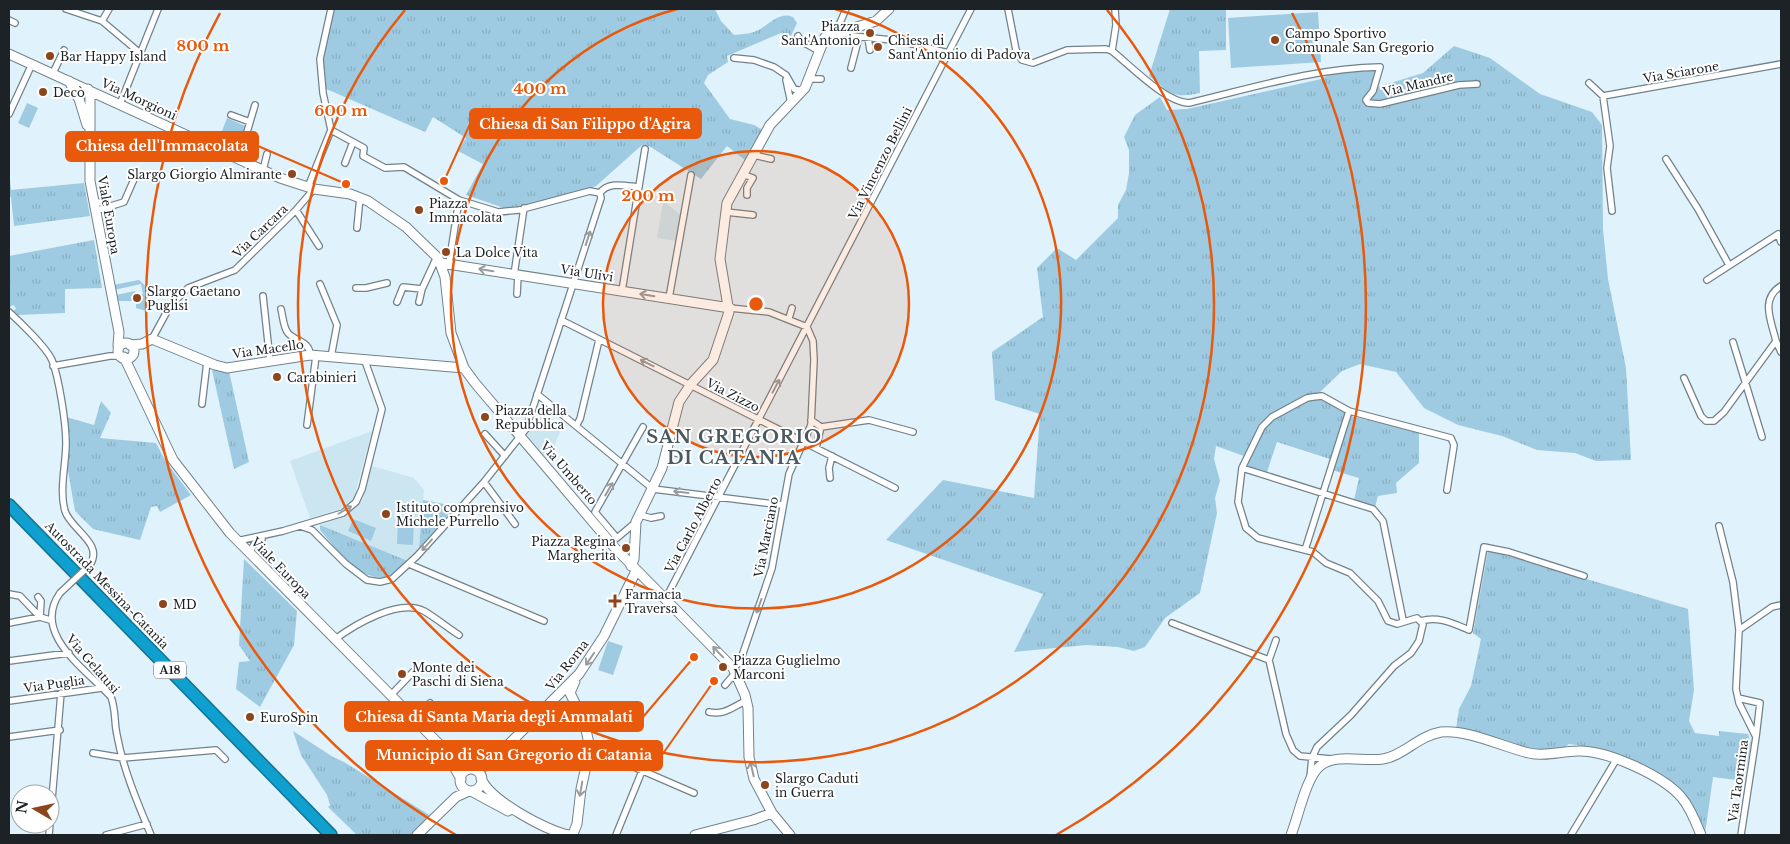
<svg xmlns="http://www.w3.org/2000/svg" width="1790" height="844" viewBox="0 0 1790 844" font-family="'Libre Baskerville',serif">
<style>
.built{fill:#cbe5f1}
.grass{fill:url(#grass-tufts)}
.garden{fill:#9ecbe1}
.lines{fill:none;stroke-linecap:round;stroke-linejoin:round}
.street-casing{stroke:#72828a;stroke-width:8}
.secondary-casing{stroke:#72828a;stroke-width:11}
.highway-casing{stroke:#147494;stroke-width:14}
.street{stroke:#fff;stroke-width:5.5}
.secondary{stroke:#fff;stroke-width:9}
.highway{stroke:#0fa0cf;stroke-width:11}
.street-bridge-casing{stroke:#72828a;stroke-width:8;stroke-linecap:butt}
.street-bridge{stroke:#fff;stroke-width:5.5}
.oneway{stroke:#999c9d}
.ring{fill:none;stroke:#e8590c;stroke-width:2.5}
.poi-dot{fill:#8b461d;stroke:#fff;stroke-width:2}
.labels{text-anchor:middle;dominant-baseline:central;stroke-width:4;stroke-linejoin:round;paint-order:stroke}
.shield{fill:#fff;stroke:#606467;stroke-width:1}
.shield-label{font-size:11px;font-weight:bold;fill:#1c2226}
.poi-label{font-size:12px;fill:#1c2226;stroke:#fff;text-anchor:start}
.street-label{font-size:12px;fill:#1c2226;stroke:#fff}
.district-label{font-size:18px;font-weight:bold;letter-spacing:1px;fill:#4a5960;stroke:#fff}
.centre{fill:#e8590c;stroke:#fff;stroke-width:2.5}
.ring-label{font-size:15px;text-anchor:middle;font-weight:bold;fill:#e8590c;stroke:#fff;stroke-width:4;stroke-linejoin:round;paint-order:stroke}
.leader{fill:none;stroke:#e8590c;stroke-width:2}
.callout-dot{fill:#e8590c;stroke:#fff;stroke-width:2}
.callout{fill:#e8590c;stroke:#e8590c;stroke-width:2}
.callout-label{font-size:14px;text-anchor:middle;font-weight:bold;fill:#fff}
</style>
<defs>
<pattern id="grass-tufts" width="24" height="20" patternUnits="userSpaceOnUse" patternTransform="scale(1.25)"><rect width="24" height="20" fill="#9ecbe1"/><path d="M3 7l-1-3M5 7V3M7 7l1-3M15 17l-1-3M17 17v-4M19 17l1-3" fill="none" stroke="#88aec1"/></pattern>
</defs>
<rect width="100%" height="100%" fill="#e0f2fb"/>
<path class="built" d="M663 203H666L681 215 677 241 657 238Z
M540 416 560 432 551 454 544 460 526 439 533 422Z
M372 431 354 498 340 509 310 518 290 461Z
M372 466 414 478 424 490 419 548 408 561 320 525 347 515 358 506 363 499Z"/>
<path class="grass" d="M333 9H715L721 21 734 35C740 34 748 34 754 32 766 28 779 10 793 17L797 23 791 36 781 33 727 56 728 62 708 75 704 83 730 119 754 125 763 130 745 160 727 146 701 179 649 146 642 145 596 186 530 204 504 208 466 195 483 164 458 151 466 138 433 117 425 132 324 88 322 59Z
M1170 9H1226V50L1199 51 1200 93C1171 99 1171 93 1149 76Z
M1454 46 1490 58 1540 94 1592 112 1602 125 1603 229 1608 279 1626 368 1631 460 1596 461 1575 453 1537 450 1502 436 1458 425 1424 408 1396 372 1360 364 1342 371 1318 394 1304 395 1271 415 1259 424 1244 456 1216 446 1214 459 1220 481 1215 498 1217 513 1200 593 1165 618 1145 647 1134 651 1118 647 1087 645 1014 652 1043 594 886 540 943 480 1034 498 1040 414 995 400 992 352 1043 317 1037 268 1057 248 1076 260 1118 218V205L1126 190 1129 173V150L1124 137 1135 115 1160 97 1167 110 1187 109 1321 79 1326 76V72L1378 69 1371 89 1423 73Z
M9 170 11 190 84 183 90 216 14 226 11 197H9Z
M94 240 102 288 65 289V313L18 315 12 311 16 309 14 305 9 307V256Z
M212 370 229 371 249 462 234 469Z
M1313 399 1322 400 1345 412 1330 459 1277 442 1267 472 1245 466 1263 427 1271 420Z
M101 401 111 413 100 438 156 443 166 462 191 495 160 512 157 506 151 507 140 540 93 529 75 511 67 465 70 436 66 417 94 425Z
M1350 416 1419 432V463L1396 483 1397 493 1378 496 1375 507 1354 500 1359 478 1332 470Z
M423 500 444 504 452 511 419 548Z
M320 525 408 561 388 577C359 582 338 550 320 530Z
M1488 550 1688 609 1694 690 1689 721 1695 733 1719 736V731L1748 734 1751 743 1744 781 1713 777 1705 834C1687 795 1682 787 1643 767L1640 763 1634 764 1590 747 1569 744C1549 763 1482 736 1456 729L1459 709 1471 686 1481 639 1473 633Z
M244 559 297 611 294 645 260 707 236 689 239 662 250 661 239 645Z
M293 731 333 757 344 762 431 816 411 835H357L328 807 330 805 327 795 301 755Z"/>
<path class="garden" d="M1318 12 1321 62 1231 68 1228 18Z
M27 103 38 108 29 128 18 123Z
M227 118 245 126 240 138 234 144 222 131Z
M139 280 155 295 146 311 136 308V301H117L116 295 135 291 136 296 143 294 141 284 114 290 113 285Z
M353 519 376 528 371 541 348 531Z
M398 520H414L413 545 397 544Z
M608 641 623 646 613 675 598 670Z"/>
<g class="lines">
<g class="street-casing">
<path id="street" d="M66 9 102 21 140 53
M1008 9 1016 50 1022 60 1033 63 1067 50 1106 49 1112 51C1131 66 1165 102 1189 103 1252 88 1315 68 1380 67L1373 91 1366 100 1368 103 1380 104 1459 85 1477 84
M9 20 15 23
M102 21 109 9
M836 32 846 9
M842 32 853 36 901 41 948 53
M798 36 801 41 819 51
M868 38 870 50
M1112 51 1116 25 1115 9
M734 58 754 60 774 67 786 75 794 89 802 91
M851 68 859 37
M53 73 64 50
M809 79H821
M786 80 791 103
M1589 83 1603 96 1781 64
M1603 96 1610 146 1607 168 1612 211
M120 104 158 9
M9 114 32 64
M231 115 250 122
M331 130 364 148 363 156 385 168 404 167 459 200 498 212 519 210 590 191 600 193
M229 155 247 132 255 105
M754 155 771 159
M1666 159 1698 209 1729 265
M345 163 353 142
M263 170 267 154
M742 174 753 178 747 188V195
M308 187 331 130 323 93 320 59 331 9
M600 193C608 181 627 186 639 187
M93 200 112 207
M296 210 319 246
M95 211 124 202 135 177
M726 212 753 215
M357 228 360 197
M449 264 459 200
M514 275 524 208
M1707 280 1778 234 1781 242
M320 284 337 325 331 357
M356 288H366L387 283
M622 291 645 149
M517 294 518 275
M263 296 270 361
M669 298 691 175
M397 302 403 287 422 289 435 261 438 258
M419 302 422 289
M730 308 769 312 807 327 813 341 814 360 811 425 789 474 772 568 740 662 733 668
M281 309C283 316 283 327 288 333 296 342 310 341 310 355
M9 312C20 322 46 347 52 360 59 378 66 423 66 443 66 464 59 490 65 511 71 530 104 543 90 565
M789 318 792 308
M561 320 895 488
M152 339 170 306 188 288 235 270 296 210 314 189
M1776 341 1781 352
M1733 342 1762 437
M53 366 110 356H123
M1684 378 1701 416 1706 421H1714L1724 412 1776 341C1771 320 1760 299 1781 286
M537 394 653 489 782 505
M202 404 207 362
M811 420 821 427 816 448
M307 425 316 356
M576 426 580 419 599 340
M821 427 869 420 913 432
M485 434 505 456
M667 451 685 455
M1242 468 1373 509 1383 521 1403 620
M830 478 829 468 832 456
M484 482 515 524
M640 515 651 518 661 516
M636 522 617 538 595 512 643 427
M300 526 312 530 346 564 367 580 380 582 392 579 417 556 484 482 526 429 601 198 600 193
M1719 526 1733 582 1739 630 1736 689 1739 703 1756 737 1741 835
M237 541 283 531 343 513 356 502 362 489 382 409 365 361
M1305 550 1349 411
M249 553 255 543 262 539
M409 564 544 621
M60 593C31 634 86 669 111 697 116 710 114 722 117 735 123 769 138 804 151 835
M9 594 20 596 40 617
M38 597 41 601 40 617
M665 600 971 9
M1420 621C1439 616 1452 623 1469 630L1484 547 1509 552 1584 576
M9 623 40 617 50 620
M1172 623 1269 660 1286 734 1293 750 1300 756 1331 759
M1739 630 1772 607 1781 605
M334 640C354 625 399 598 424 611 436 618 448 628 459 635
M1269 660 1276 640
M9 661 69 653
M725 685 736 672
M390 696 413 672
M1738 698 1760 703 1756 737
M9 701 102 688
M709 712C726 715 732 707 746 701
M414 720 430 703
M9 737 60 730
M590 748 694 793
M93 753 123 758 216 750 225 759
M1310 777 1312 758 1317 747 1351 715 1394 666 1411 653 1419 641 1423 624 1417 618 1397 624 1388 621 1378 601 1350 573 1326 563 1313 552 1258 538 1246 528 1238 502 1242 468 1262 427 1272 417 1307 398 1313 397 1322 396 1349 411 1451 438 1454 445 1447 490
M49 835 61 693
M106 835 147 824
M616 835 642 771
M1571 835 1616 760"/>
</g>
<g class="secondary-casing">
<path id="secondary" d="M9 54 280 178 314 189 350 194 368 201 406 227 438 258 445 277 451 333 464 368 475 383 615 548 733 668 745 695 748 708 749 757 754 779 772 813 790 835
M69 81 79 99 87 125
M88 89 90 95V181L119 332 118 346
M441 263 730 308
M118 351a8 8 0 1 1 16 0a8 8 0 1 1-16 0Z
M130 345 142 344 152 339 215 365 227 368 310 355 464 368
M124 357 173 460 230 533 444 749 472 768
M631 566 634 559 636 522 662 468 679 402 691 384 713 360 729 312 720 259 727 203 770 125 805 88 825 37 876 21 889 9
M448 756 461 779
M475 769 483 767 495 758 579 674 604 636 636 571
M460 780a11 11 0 1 1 22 0a11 11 0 1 1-22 0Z
M481 778C489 800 547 831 569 835
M471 791 508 811
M573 834 577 824 581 789 590 748 584 721 570 693 575 681
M417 835 456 797 469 791
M695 835 753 820 772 813
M1291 835C1298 818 1306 777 1320 766 1336 753 1363 762 1383 759 1403 756 1418 736 1441 732 1467 729 1503 747 1529 753 1545 757 1561 751 1578 751 1607 750 1664 776 1682 798 1691 809 1696 823 1701 835"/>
</g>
<g class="highway-casing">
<path id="highway" d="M9 505 331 835"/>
</g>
<use href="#street" class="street"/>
<use href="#secondary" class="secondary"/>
<use href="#highway" class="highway"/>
<g class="street-bridge-casing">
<path id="street-bridge" d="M60 593 90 565"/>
</g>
<use href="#street-bridge" class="street-bridge"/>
</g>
<defs><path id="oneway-shaft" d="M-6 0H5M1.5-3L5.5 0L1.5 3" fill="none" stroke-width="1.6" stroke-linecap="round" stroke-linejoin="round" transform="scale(1.25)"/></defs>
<g class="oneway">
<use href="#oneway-shaft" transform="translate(588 238) rotate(-72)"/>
<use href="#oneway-shaft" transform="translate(486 270) rotate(-171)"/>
<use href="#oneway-shaft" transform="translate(647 295) rotate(-171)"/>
<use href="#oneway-shaft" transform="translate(647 363) rotate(-154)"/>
<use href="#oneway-shaft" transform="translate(776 386) rotate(-62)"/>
<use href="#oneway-shaft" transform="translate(609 489) rotate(-60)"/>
<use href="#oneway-shaft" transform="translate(681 492) rotate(-173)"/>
<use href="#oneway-shaft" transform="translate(345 510) rotate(-30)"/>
<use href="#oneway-shaft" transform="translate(427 545) rotate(132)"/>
<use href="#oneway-shaft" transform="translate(759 606) rotate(110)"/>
<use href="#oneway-shaft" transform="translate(718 652) rotate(-134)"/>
<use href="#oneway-shaft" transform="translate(590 659) rotate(124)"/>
<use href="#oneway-shaft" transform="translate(752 769) rotate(-103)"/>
<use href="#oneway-shaft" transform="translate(581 789) rotate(100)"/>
</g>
<circle cx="756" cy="304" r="153" fill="#e8590c" fill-opacity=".12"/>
<g class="ring">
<circle cx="756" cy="304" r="153"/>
<path d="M835 9A305 305 0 1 1 677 9"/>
<path d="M1107 10A458 458 0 1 1 405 10"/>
<path d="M456 835A610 610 0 0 1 220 13M1292 13A610 610 0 0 1 1056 835"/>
</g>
<g class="poi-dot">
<circle cx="870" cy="33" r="5"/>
<circle cx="1275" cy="40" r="5"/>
<circle cx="878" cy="47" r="5"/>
<circle cx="50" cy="56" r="5"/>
<circle cx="43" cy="92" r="5"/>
<circle cx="292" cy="174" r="5"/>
<circle cx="419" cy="210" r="5"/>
<circle cx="446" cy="252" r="5"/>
<circle cx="137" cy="298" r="5"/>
<circle cx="277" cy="377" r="5"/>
<circle cx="485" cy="417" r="5"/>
<circle cx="386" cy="514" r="5"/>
<circle cx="626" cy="548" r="5"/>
<path d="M612.5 593.5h5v5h5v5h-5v5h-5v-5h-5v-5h5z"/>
<circle cx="163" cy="604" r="5"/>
<circle cx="723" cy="667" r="5"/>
<circle cx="402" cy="674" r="5"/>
<circle cx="250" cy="717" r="5"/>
<circle cx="765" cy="785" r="5"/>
</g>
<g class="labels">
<rect class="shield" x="154" y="661.5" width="32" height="17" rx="4"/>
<g class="shield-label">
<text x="170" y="670">A18</text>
</g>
<g class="poi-label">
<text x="860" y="26" text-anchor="end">Piazza<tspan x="860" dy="14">Sant'Antonio</tspan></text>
<text x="1285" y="33">Campo Sportivo<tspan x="1285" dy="14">Comunale San Gregorio</tspan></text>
<text x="888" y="40">Chiesa di<tspan x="888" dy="14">Sant'Antonio di Padova</tspan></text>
<text x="60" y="56">Bar Happy Island</text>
<text x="53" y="92">Decò</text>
<text x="282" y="174" text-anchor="end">Slargo Giorgio Almirante</text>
<text x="429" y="203">Piazza<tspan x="429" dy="14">Immacolata</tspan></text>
<text x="456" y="252">La Dolce Vita</text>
<text x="147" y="291">Slargo Gaetano<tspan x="147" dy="14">Puglisi</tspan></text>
<text x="287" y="377">Carabinieri</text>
<text x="495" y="410">Piazza della<tspan x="495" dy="14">Repubblica</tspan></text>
<text x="396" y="507">Istituto comprensivo<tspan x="396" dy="14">Michele Purrello</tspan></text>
<text x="616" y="541" text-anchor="end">Piazza Regina<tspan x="616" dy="14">Margherita</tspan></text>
<text x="625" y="594">Farmacia<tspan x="625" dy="14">Traversa</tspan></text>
<text x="173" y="604">MD</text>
<text x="733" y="660">Piazza Guglielmo<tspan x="733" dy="14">Marconi</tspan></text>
<text x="412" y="667">Monte dei<tspan x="412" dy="14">Paschi di Siena</tspan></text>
<text x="260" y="717">EuroSpin</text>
<text x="775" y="778">Slargo Caduti<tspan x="775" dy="14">in Guerra</tspan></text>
</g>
<g class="street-label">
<text transform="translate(1681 72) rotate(-10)">Via Sciarone</text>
<text transform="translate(1418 84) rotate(-13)">Via Mandre</text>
<text transform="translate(139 99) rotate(25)">Via Morgioni</text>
<text transform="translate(880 163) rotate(-63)">Via Vincenzo Bellini</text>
<text transform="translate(109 215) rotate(80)">Viale Europa</text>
<text transform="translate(260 231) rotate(-44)">Via Carcara</text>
<text transform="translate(587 273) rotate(9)">Via Ulivi</text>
<text transform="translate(268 349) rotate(-8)">Via Macello</text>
<text transform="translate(733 395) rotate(27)">Via Zizzo</text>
<text transform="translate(569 473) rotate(49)">Via Umberto</text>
<text transform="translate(693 525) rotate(-62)">Via Carlo Alberto</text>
<text transform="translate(766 537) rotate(-79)">Via Marciano</text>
<text transform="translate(281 568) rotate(46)">Viale Europa</text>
<text transform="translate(107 585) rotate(46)">Autostrada Messina-Catania</text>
<text transform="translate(93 664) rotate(49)">Via Gelatusi</text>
<text transform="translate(567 665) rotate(-52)">Via Roma</text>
<text transform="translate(54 684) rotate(-8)">Via Puglia</text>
<text transform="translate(1738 781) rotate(-82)">Via Taormina</text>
</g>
<g class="district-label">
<text x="734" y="437">SAN GREGORIO<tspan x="734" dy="21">DI CATANIA</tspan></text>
</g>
</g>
<circle cx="756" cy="304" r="8" class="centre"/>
<g class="ring-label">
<text x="203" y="51">800 m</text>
<text x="540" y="94">400 m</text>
<text x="341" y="116">600 m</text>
<text x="648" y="201">200 m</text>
</g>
<path class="leader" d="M444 181L470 124M346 184L258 146M694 657L643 717M714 681L662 755"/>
<g class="callout-dot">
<circle cx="444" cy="181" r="5"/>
<circle cx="346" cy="184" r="5"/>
<circle cx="694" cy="657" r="5"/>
<circle cx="714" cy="681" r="5"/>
</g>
<g class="callout">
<rect x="470" y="109" width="231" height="29" rx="5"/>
<rect x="66" y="132" width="192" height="29" rx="5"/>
<rect x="345" y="702" width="298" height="29" rx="5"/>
<rect x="366" y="741" width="296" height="29" rx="5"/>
</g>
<g class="callout-label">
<text x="585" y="129">Chiesa di San Filippo d'Agira</text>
<text x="162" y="151">Chiesa dell'Immacolata</text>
<text x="494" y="722">Chiesa di Santa Maria degli Ammalati</text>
<text x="514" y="760">Municipio di San Gregorio di Catania</text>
</g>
<rect width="1790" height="844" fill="none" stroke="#1c2226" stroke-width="20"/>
<g transform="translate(35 809) rotate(279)"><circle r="24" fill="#ffffff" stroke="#a4a7a8"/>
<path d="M0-4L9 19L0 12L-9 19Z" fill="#8b461d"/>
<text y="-8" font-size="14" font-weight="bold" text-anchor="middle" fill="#1c2226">N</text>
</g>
</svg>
